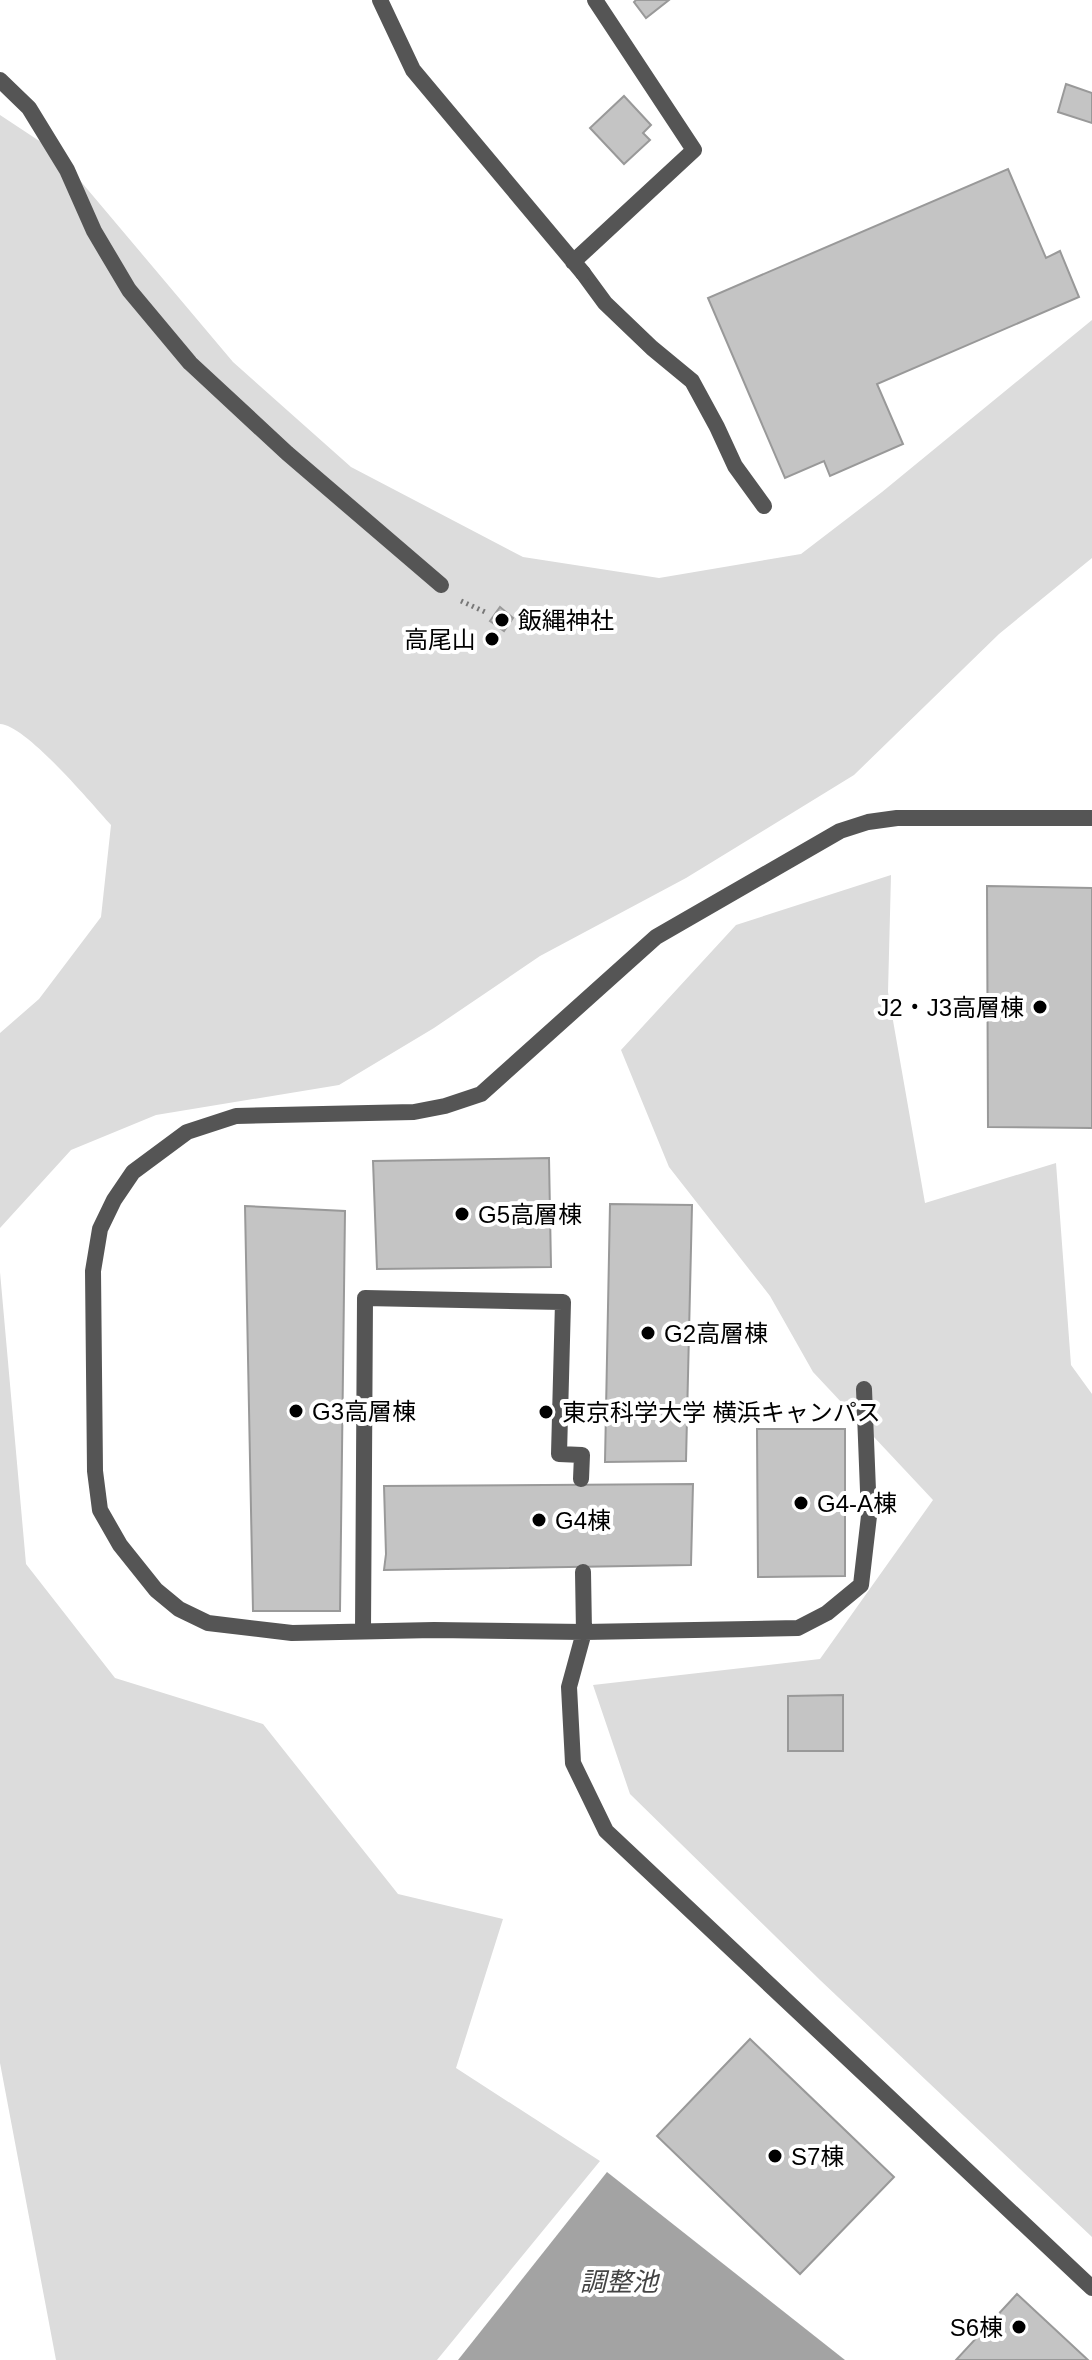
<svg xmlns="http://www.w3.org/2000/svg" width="1092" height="2360" viewBox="0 0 1092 2360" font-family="Arial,'Noto Sans JP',sans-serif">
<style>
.green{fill:#dcdcdc}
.water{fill:#a3a3a3}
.building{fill:#c4c4c4;stroke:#999;stroke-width:2}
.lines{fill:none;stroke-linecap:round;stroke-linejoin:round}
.path{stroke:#777;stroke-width:5;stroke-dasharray:2 4;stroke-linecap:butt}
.lane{stroke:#555;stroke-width:16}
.street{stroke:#555;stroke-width:16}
.poi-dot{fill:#000;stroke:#fff;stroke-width:3}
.labels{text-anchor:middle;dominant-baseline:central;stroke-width:8;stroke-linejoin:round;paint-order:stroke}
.poi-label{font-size:24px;fill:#000;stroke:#fff;text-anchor:start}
.water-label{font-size:26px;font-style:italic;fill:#444;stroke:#fff}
</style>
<rect width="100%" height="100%" fill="#fff"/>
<path class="green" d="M0 115 56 152 233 362 351 467 523 557 659 578 801 554 882 492 1092 320V558L999 634 854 775 686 878 540 956 434 1028 339 1085 156 1115 71 1150 0 1228V1033L39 999 101 917 111 825C91 803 26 725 0 724Z
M891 875 888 992 925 1203 1056 1163 1071 1365 1092 1394V2237L820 1980 630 1794 593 1685 820 1659 933 1500 813 1372 770 1296 669 1167 621 1050 736 925Z
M0 1272 26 1564 115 1678 263 1724 398 1894 503 1919 456 2068 600 2161 437 2360H56L0 2063Z"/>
<path class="water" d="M607 2172 845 2360H458Z"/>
<path class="building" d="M636 0H669L646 18 634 2Z
M1066 84 1092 93V123L1058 112Z
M624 96 651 125 643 133 650 140 624 164 590 128Z
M1008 169 1046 258 1060 251 1079 297 877 384 903 444 830 476 824 461 785 478 708 298Z
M500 607 513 618 504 631 490 621Z
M987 886 1092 888V1128L988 1127Z
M549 1158 551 1267 377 1269 373 1161Z
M610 1204 692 1205 686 1461 605 1462Z
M245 1206 345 1211 340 1611H253Z
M757 1429H845V1576L758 1577Z
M693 1484 691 1565 384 1570 386 1554 384 1486Z
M843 1695V1751H788V1696Z
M750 2039 894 2177 800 2274 657 2136Z
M1017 2294 1088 2360H956Z"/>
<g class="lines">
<path class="path" d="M461 601 485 612"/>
<path class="lane" d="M0 80 29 108 67 170 94 231 129 290 190 363 287 453 441 585
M583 273 605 303 652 348 692 381 717 427 735 466 764 506
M864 1389 869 1516 861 1585 827 1613 798 1628 584 1632 434 1630 292 1633 208 1623 179 1609 156 1590 120 1545 100 1510 95 1471 93 1271 100 1229 114 1200 133 1172 187 1132 236 1116 414 1112 445 1106 481 1094 656 937 840 831 868 822 897 818H1092
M583 1572 584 1632 569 1687 573 1763 606 1831 1092 2288
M363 1631 365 1298 563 1302 559 1454 582 1455 581 1479"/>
<path class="street" d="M380 0 413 70 583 273
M573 262 694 150 595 0"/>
</g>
<g class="poi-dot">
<circle cx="502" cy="620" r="8"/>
<circle cx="492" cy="639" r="8"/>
<circle cx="1040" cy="1007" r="8"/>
<circle cx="462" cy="1214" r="8"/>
<circle cx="648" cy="1333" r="8"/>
<circle cx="296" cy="1411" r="8"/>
<circle cx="546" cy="1412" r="8"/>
<circle cx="801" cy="1503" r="8"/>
<circle cx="539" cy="1520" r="8"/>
<circle cx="775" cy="2156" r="8"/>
<circle cx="1019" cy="2327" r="8"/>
</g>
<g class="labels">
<g class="poi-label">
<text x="518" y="620">飯縄神社</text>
<text x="476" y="639" text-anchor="end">高尾山</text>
<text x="1024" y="1007" text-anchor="end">J2・J3高層棟</text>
<text x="478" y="1214">G5高層棟</text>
<text x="664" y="1333">G2高層棟</text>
<text x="312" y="1411">G3高層棟</text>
<text x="562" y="1412">東京科学大学 横浜キャンパス</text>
<text x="817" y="1503">G4-A棟</text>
<text x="555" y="1520">G4棟</text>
<text x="791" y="2156">S7棟</text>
<text x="1003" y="2327" text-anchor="end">S6棟</text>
</g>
<g class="water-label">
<text x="619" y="2282">調整池</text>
</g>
</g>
</svg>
